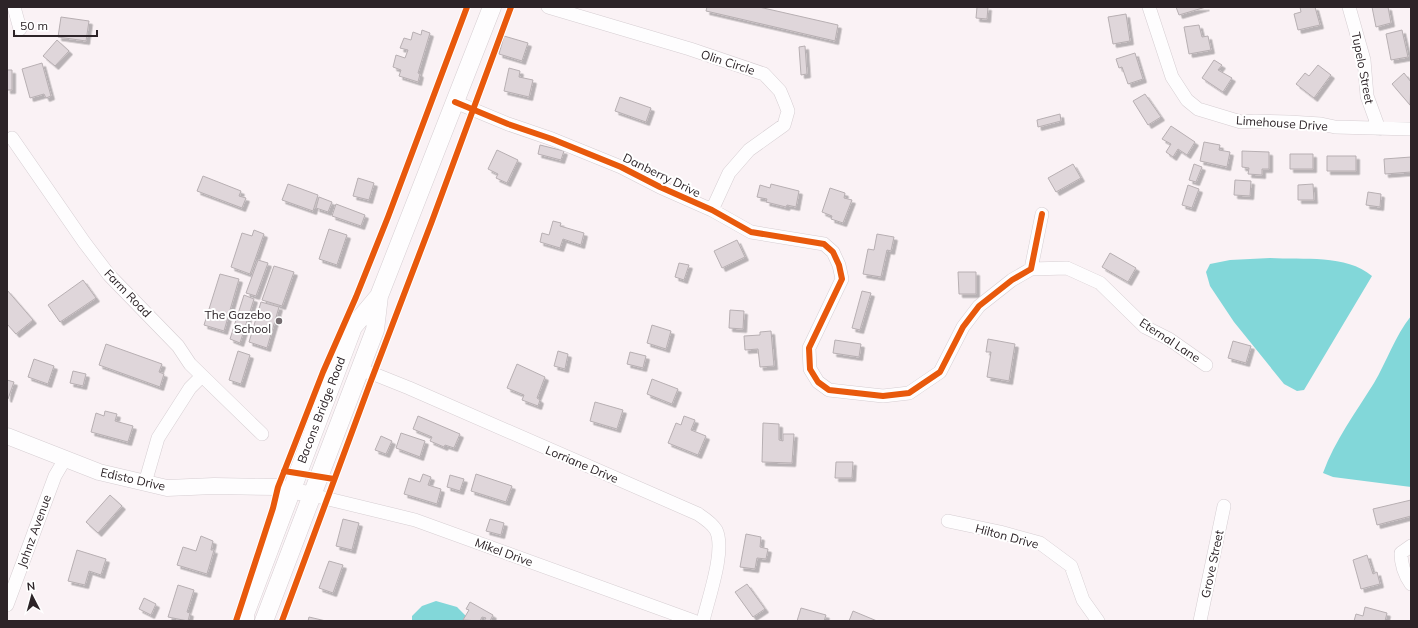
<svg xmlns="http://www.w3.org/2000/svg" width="1418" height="628" viewBox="0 0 1418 628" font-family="Mulish,sans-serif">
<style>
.water{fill:#82d7d9}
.building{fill:#dfd6da;stroke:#b7afb2;filter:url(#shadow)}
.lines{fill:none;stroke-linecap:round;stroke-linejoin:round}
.minor-casing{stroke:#d6ced2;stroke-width:14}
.tertiary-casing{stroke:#d6ced2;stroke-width:17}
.secondary-casing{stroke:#d6ced2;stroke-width:19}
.minor{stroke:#fefdfe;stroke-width:13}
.tertiary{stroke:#fefdfe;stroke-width:16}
.secondary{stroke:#fefdfe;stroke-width:18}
.cycleway-casing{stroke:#fff;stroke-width:8}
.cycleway{stroke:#e8590c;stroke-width:6}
.poi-dot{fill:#756c70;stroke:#fff;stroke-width:1.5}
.labels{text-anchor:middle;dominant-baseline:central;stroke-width:4;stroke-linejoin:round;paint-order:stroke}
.street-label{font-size:12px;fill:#2d2428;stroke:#fff}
.poi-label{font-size:12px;fill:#2d2428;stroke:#fff;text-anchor:end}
</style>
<defs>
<filter id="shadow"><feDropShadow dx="3.5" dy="3.5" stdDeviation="0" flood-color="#0004"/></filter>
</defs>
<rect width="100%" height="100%" fill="#faf2f5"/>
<path class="water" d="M1270 258C1303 260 1346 254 1372 276L1304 390 1297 391 1284 384 1234 322 1210 286 1206 272 1210 264 1230 260Z
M1411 316V487L1333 477 1323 473C1335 440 1356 412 1374 383 1387 361 1395 336 1411 316Z
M436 601 457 607 471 621H412V616L422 606Z"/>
<path class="building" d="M707 7H759L838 25 835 41 706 11Z
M977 7H988L987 19 976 18Z
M1176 7H1206L1179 15Z
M1300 7H1315L1320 25 1298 30 1294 14 1301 12Z
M1372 7H1388L1391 23 1376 27Z
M1126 14 1130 41 1113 44 1108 17Z
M61 17 89 21 86 41 58 37Z
M1199 25 1202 37 1208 36 1211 50 1189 54 1184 27Z
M422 30 430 33 418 73 420 74 418 82 399 76 401 70 393 67 396 55 405 58 408 50 400 48 404 38 411 40 413 32 421 35Z
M1402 30 1408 57 1391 60 1386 34Z
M504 36 528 43 522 61 499 54Z
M57 40 69 51 55 66 43 56Z
M805 46 807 74 801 75 799 47Z
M1135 53 1143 79 1128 84 1122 67 1119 68 1116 59Z
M1214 60 1222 65 1218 70 1232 78 1223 92 1202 78Z
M42 63 51 96 46 98 44 94 30 98 22 69Z
M1318 65 1331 75 1314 98 1296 84 1305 73 1309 76Z
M509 68 520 71 519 77 533 80 529 97 504 91Z
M7 70H12V90H7Z
M1404 73 1411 82 1410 105 1392 84Z
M1145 94 1161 117 1148 125 1133 101Z
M620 97 651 108 646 122 615 111Z
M1060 114 1061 121 1038 127 1037 120Z
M1171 126 1195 142 1187 155 1178 149 1173 157 1166 152 1171 144 1162 139Z
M1204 142 1220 145 1219 150 1230 152 1227 167 1200 161Z
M540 145 564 151 561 160 538 154Z
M497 150 518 160 507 183 496 178 498 174 488 169Z
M1242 151 1269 152V169H1262V175L1248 174 1249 168 1242 167Z
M1290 154H1313V169H1290Z
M1327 156H1356V171H1327Z
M1411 157V172L1385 174 1384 159Z
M1073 164 1081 178 1056 192 1048 178Z
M1194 164 1202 167 1196 182 1189 180Z
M203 176 241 191 239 196 246 198 242 208 197 191Z
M358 178 374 183 369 200 353 196Z
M1235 180 1251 181 1250 196 1234 195Z
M288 184 318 195 313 211 282 200Z
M771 184 799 191 796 207 787 205 786 207 766 202 767 199 757 197 760 185 770 188Z
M1313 184 1314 200H1298V185Z
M1188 185 1199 189 1192 208 1182 205Z
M830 188 845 193 844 198 852 200 843 223 831 219 832 216 822 212Z
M1368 192 1381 194 1380 207 1366 205Z
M319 197 332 202 328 212 316 208Z
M336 204 365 215 361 226 332 216Z
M553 221 561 223 560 226 584 233 581 245 563 239 560 248 540 242 542 233 549 235Z
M329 229 347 235 337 265 319 259Z
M254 230 264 234 250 274 231 267 242 233 252 236Z
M877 234 894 237 891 251 887 250 881 277 863 274 868 249 874 250Z
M737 240 745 257 722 268 714 251Z
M1110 253 1136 268 1128 282 1102 267Z
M258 260 268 263 256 296 246 293Z
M679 263 689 265 684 280 675 277Z
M274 266 294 272 282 306 262 300Z
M958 272H976V294H959Z
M220 274 239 279 224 331 204 325Z
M83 280 96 298 60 322 48 305Z
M7 290 33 320 16 334 7 324Z
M862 291 871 293 860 330 852 328Z
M244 295 254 299 240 343 230 339Z
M261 302 279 307 267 348 249 342Z
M730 310 744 311 743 329 729 328Z
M652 325 671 331 666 349 647 343Z
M771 331 774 366 760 367 758 349 745 350 744 336 760 335V332Z
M988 339 1015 344 1009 381 987 377 991 352H986Z
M835 340 861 344 859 357 833 353Z
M1233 341 1251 346 1246 363 1228 358Z
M106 344 162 364 159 372 164 374 160 387 99 365Z
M238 351 250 355 241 384 229 380Z
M558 351 568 354 565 369 554 366Z
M630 352 646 356 643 368 627 364Z
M34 359 54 366 48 384 28 377Z
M517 364 545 377 537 398 540 400 538 406 522 400 524 395 507 388Z
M73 371 86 374 83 386 70 383Z
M652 379 678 389 672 404 647 394Z
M7 380 14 382 8 399 7 398Z
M595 402 623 410 617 429 590 421Z
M105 411 117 414 115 421 133 426 128 442 91 432 96 413 104 416Z
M418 416 460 434 454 448 445 445 444 447 430 441 432 437 413 429Z
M684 416 695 420 691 430 706 436 698 455 668 443 676 423 681 425Z
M763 423 779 424V440L783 441V434H794L792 463 762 462Z
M401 433 425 441 420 457 396 448Z
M381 436 392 441 386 454 375 450Z
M836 462H853L852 478H835Z
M423 474 431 477 428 485 441 489 437 504 404 494 409 478 420 482Z
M476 474 512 486 506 502 471 491Z
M450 475 464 479 460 491 447 487Z
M110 495 122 506 98 533 86 522Z
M1411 500V516L1377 525 1373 509Z
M343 519 359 523 352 550 336 546Z
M490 519 504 523 501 535 486 531Z
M746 534 761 537 760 547 768 549 766 559 757 558 755 569 740 567Z
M201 536 213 541 211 550H214L207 574 177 565 183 547 196 551Z
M77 550 106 559 101 575 89 571 85 585 68 581Z
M1367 555 1373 574 1377 572 1380 584 1361 589 1353 560Z
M329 561 343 565 333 593 319 588Z
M747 584 765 609 753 617 735 592Z
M178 585 194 590 187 612 190 613 188 621 168 617Z
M144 598 156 604 151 615 139 609Z
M470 602 493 615 490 621H484L486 618 482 617 480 621 463 620 469 610 466 609Z
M1365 607 1387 613 1385 621H1354L1356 614 1363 616Z
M801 608 826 615 824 621H797Z
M853 611 877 621H849Z
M309 617 326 621H308Z"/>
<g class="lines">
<g class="minor-casing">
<path id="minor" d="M14 7 20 29
M548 7 690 49 764 74 780 91 785 103 788 111 784 125 749 150 729 173 712 210
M1149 7 1172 77 1187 100 1198 109 1241 122 1255 121 1289 122 1321 124 1335 127 1411 129
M1349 7 1364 60 1367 96 1379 129
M455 102 508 124 552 139 621 167 660 187 712 210 751 232 824 244 833 252 839 265 842 279 809 348 810 369 818 382 829 390 883 396 909 393 940 372 963 327 979 306 1012 280 1031 269 1042 214
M12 138 84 242 109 275 178 346 190 364 262 434
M1031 269 1067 268 1100 283 1145 327 1169 339 1206 365
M359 370 374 374 409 388 698 514C704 518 712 523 716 530 726 550 708 599 703 621
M145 483 158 438 190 388 202 376
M312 495 415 520 694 621
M948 521 1000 532 1040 543 1071 566 1083 600 1098 621
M1411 546 1401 553C1401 565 1404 574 1411 584
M7 605 55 476 65 459
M1200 621 1224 506"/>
</g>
<g class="tertiary-casing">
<path id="tertiary" d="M7 436 99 472 167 488 214 486 278 487 312 495"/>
</g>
<g class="secondary-casing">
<path id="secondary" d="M245 621V614L353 327 379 296
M264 621 375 330 379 296 492 7"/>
</g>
<use href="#minor" class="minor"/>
<use href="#tertiary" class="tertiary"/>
<use href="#secondary" class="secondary"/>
<g class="cycleway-casing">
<path id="cycleway" d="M455 102 508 124 552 139 621 167 660 187 712 210 751 232 824 244 833 252 839 265 842 279 809 348 810 369 818 382 829 390 883 396 909 393 940 372 963 327 979 306 1012 280 1031 269 1042 214
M284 471 334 479
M236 621 273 508 278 487 323 372 356 297 388 217 467 7
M282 621 369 386 432 221 511 7"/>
</g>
<use href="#cycleway" class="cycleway"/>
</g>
<circle class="poi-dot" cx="279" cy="321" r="4"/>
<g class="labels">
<g class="street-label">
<text transform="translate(728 62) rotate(18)">Olin Circle</text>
<text transform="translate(1363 68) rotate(79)">Tupelo Street</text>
<text transform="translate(1282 123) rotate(4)">Limehouse Drive</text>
<text transform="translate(662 175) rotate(26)">Danberry Drive</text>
<text transform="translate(128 293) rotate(46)">Farm Road</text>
<text transform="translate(1170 340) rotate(33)">Eternal Lane</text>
<text transform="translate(321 410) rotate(-69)">Bacons Bridge Road</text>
<text transform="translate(582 464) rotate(23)">Lorriane Drive</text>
<text transform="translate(133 479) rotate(13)">Edisto Drive</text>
<text transform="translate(34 531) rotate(-70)">Jahnz Avenue</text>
<text transform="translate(1007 536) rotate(15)">Hilton Drive</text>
<text transform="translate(504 552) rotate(20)">Mikel Drive</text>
<text transform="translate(1212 564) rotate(-78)">Grove Street</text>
</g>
<g class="poi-label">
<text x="271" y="314">The Gazebo<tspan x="271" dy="14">School</tspan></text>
</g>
</g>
<rect width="1418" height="628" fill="none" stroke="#2d2428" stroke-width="16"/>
<g transform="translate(32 596) rotate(354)" stroke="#ffffff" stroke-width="3" paint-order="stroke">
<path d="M0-3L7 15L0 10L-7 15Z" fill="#2d2428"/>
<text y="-6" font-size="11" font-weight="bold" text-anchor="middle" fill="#2d2428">N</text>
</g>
<path d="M14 30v6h83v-6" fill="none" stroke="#2d2428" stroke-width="2"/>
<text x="20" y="30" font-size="12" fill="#2d2428" stroke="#ffffff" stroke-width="3" paint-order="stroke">50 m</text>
</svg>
